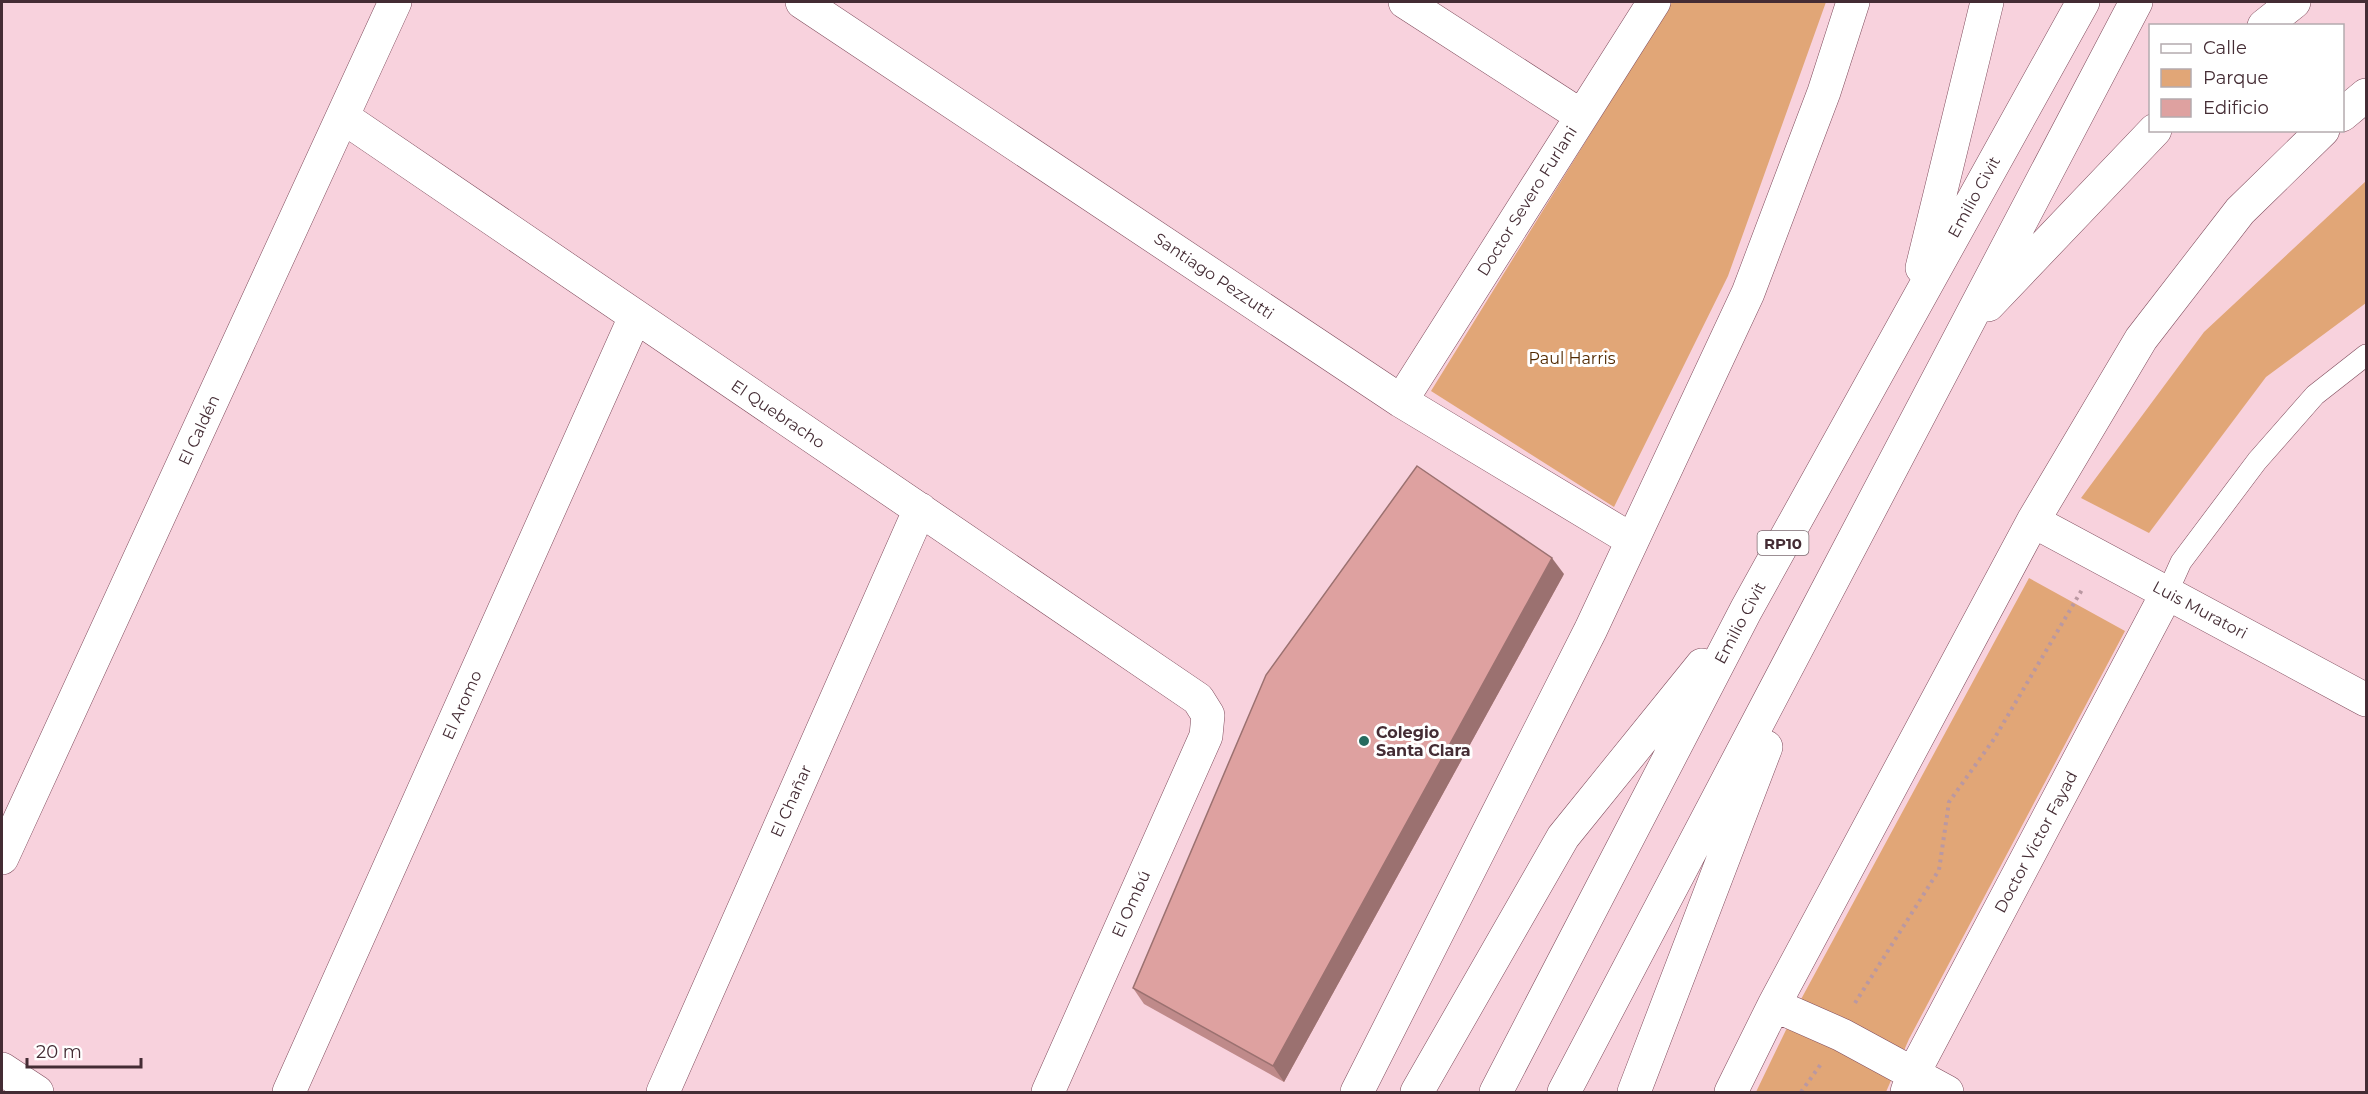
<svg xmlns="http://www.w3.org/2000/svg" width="2368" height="1094" viewBox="0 0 2368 1094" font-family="Montserrat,sans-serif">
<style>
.green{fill:#e1a677}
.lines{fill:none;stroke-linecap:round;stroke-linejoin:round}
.lane-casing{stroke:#7f4b5c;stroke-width:22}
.street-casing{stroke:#7f4b5c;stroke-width:34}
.secondary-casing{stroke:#7f4b5c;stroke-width:34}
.highway-casing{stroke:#7f4b5c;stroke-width:34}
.path{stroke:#ba98a2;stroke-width:4;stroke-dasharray:3 4.5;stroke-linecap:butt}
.lane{stroke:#fff;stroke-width:21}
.street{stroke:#fff;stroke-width:33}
.secondary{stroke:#fff;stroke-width:33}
.highway{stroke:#fff;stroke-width:33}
.wall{fill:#bf8a8a}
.shaded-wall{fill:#9b7170}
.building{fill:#dea1a0;stroke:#9b7170;stroke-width:1.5}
.poi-dot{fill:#256a5e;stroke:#fff;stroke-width:2}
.labels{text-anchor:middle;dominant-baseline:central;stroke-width:6;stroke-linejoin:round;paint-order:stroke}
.shield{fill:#fff;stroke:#7c6b71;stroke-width:1.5}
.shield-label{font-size:15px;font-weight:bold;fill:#442c34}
.street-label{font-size:16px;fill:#442c34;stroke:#fff}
.park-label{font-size:16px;fill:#512900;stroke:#fff}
.poi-label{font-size:16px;font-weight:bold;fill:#442c34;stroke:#fff;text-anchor:start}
</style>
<rect width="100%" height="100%" fill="#f8d2dd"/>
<path class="green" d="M1672 2H1826L1728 276 1614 507 1431 391Z
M2366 181V303L2266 377 2149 533 2081 498 2204 332Z
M2029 578 2125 631 1909 1039 1886 1092H1756L1799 1003Z"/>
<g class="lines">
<g class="lane-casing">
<path id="lane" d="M2167 593 2181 562 2257 461 2315 395 2366 355"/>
</g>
<g class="street-casing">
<path id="street" d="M802 2 1401 401 1632 540
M1405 2 1580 115
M2342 115 2366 95
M343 117 1198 699 1208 715 1206 736 1048 1092
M1401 401 1654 2
M2033 521 2366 700
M2 858 395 2
M1774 1005 1842 1035 1947 1092
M289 1092 635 317
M663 1092 920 509
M1357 1092 1591 629 1748 293 1824 92 1853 2
M1731 1092 1774 1005 2033 521 2141 339 2240 211 2323 130
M1907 1092 1913 1074 2167 593"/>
</g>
<g class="secondary-casing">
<path id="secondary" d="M2 1069 37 1092"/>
</g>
<g class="highway-casing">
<path id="highway" d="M2264 26 2294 2
M1922 268 1987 2
M1988 305 2155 130
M1417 1092 1563 837 1702 665
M1496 1092 1746 610 2083 2
M1564 1092 2136 2
M1634 1092 1766 747"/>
</g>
<path class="path" d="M1855 1003 1939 870 1949 802 1994 739 2083 588
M1801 1092 1821 1064"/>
<use href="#lane" class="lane"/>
<use href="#street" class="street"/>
<use href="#secondary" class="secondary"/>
<use href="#highway" class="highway"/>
</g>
<path class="wall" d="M1564 574 1284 1082 1144 1004 1133 988Z"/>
<path class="shaded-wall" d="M1552 558 1564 574 1284 1082 1273 1066Z"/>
<path class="building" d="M1417 466 1552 558 1273 1066 1133 988 1266 675Z"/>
<circle class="poi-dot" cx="1364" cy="741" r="6"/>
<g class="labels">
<rect class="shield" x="1757.5" y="531" width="51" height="24" rx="4.5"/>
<g class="shield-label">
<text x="1783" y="543">RP10</text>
</g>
<g class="street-label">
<text transform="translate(1974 197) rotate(-61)">Emilio Civit</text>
<text transform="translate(1527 201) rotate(-58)">Doctor Severo Furlani</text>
<text transform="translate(1214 276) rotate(34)">Santiago Pezzutti</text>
<text transform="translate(778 414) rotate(34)">El Quebracho</text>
<text transform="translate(199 430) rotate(-65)">El Caldén</text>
<text transform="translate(2200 610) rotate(28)">Luis Muratori</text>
<text transform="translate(1740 623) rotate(-62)">Emilio Civit</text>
<text transform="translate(462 705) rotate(-66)">El Aromo</text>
<text transform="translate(791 801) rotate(-66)">El Chañar</text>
<text transform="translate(2036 842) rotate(-62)">Doctor Victor Fayad</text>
<text transform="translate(1131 904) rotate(-66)">El Ombú</text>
</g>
<g class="park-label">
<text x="1572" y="358">Paul Harris</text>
</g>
<g class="poi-label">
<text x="1376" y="732">Colegio<tspan x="1376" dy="18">Santa Clara</tspan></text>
</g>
</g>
<rect width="2368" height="1094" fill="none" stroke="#442c34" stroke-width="6"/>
<rect x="2149" y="24" width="195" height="108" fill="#ffffff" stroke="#b4abae" stroke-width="1.5"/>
<rect x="2161" y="44" width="30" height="9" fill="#ffffff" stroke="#b4abae" stroke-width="1.5"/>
<text x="2203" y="54" font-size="18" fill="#442c34">Calle</text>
<rect x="2161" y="69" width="30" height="18" fill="#e1a677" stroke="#b4abae" stroke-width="1.5"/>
<text x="2203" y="84" font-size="18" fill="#442c34">Parque</text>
<rect x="2161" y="99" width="30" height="18" fill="#dea1a0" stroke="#b4abae" stroke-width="1.5"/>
<text x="2203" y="114" font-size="18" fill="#442c34">Edificio</text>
<path d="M27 1058v9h114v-9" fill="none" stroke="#442c34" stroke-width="3"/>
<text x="36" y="1058" font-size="18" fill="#442c34" stroke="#ffffff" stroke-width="4.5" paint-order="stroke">20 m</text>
</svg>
